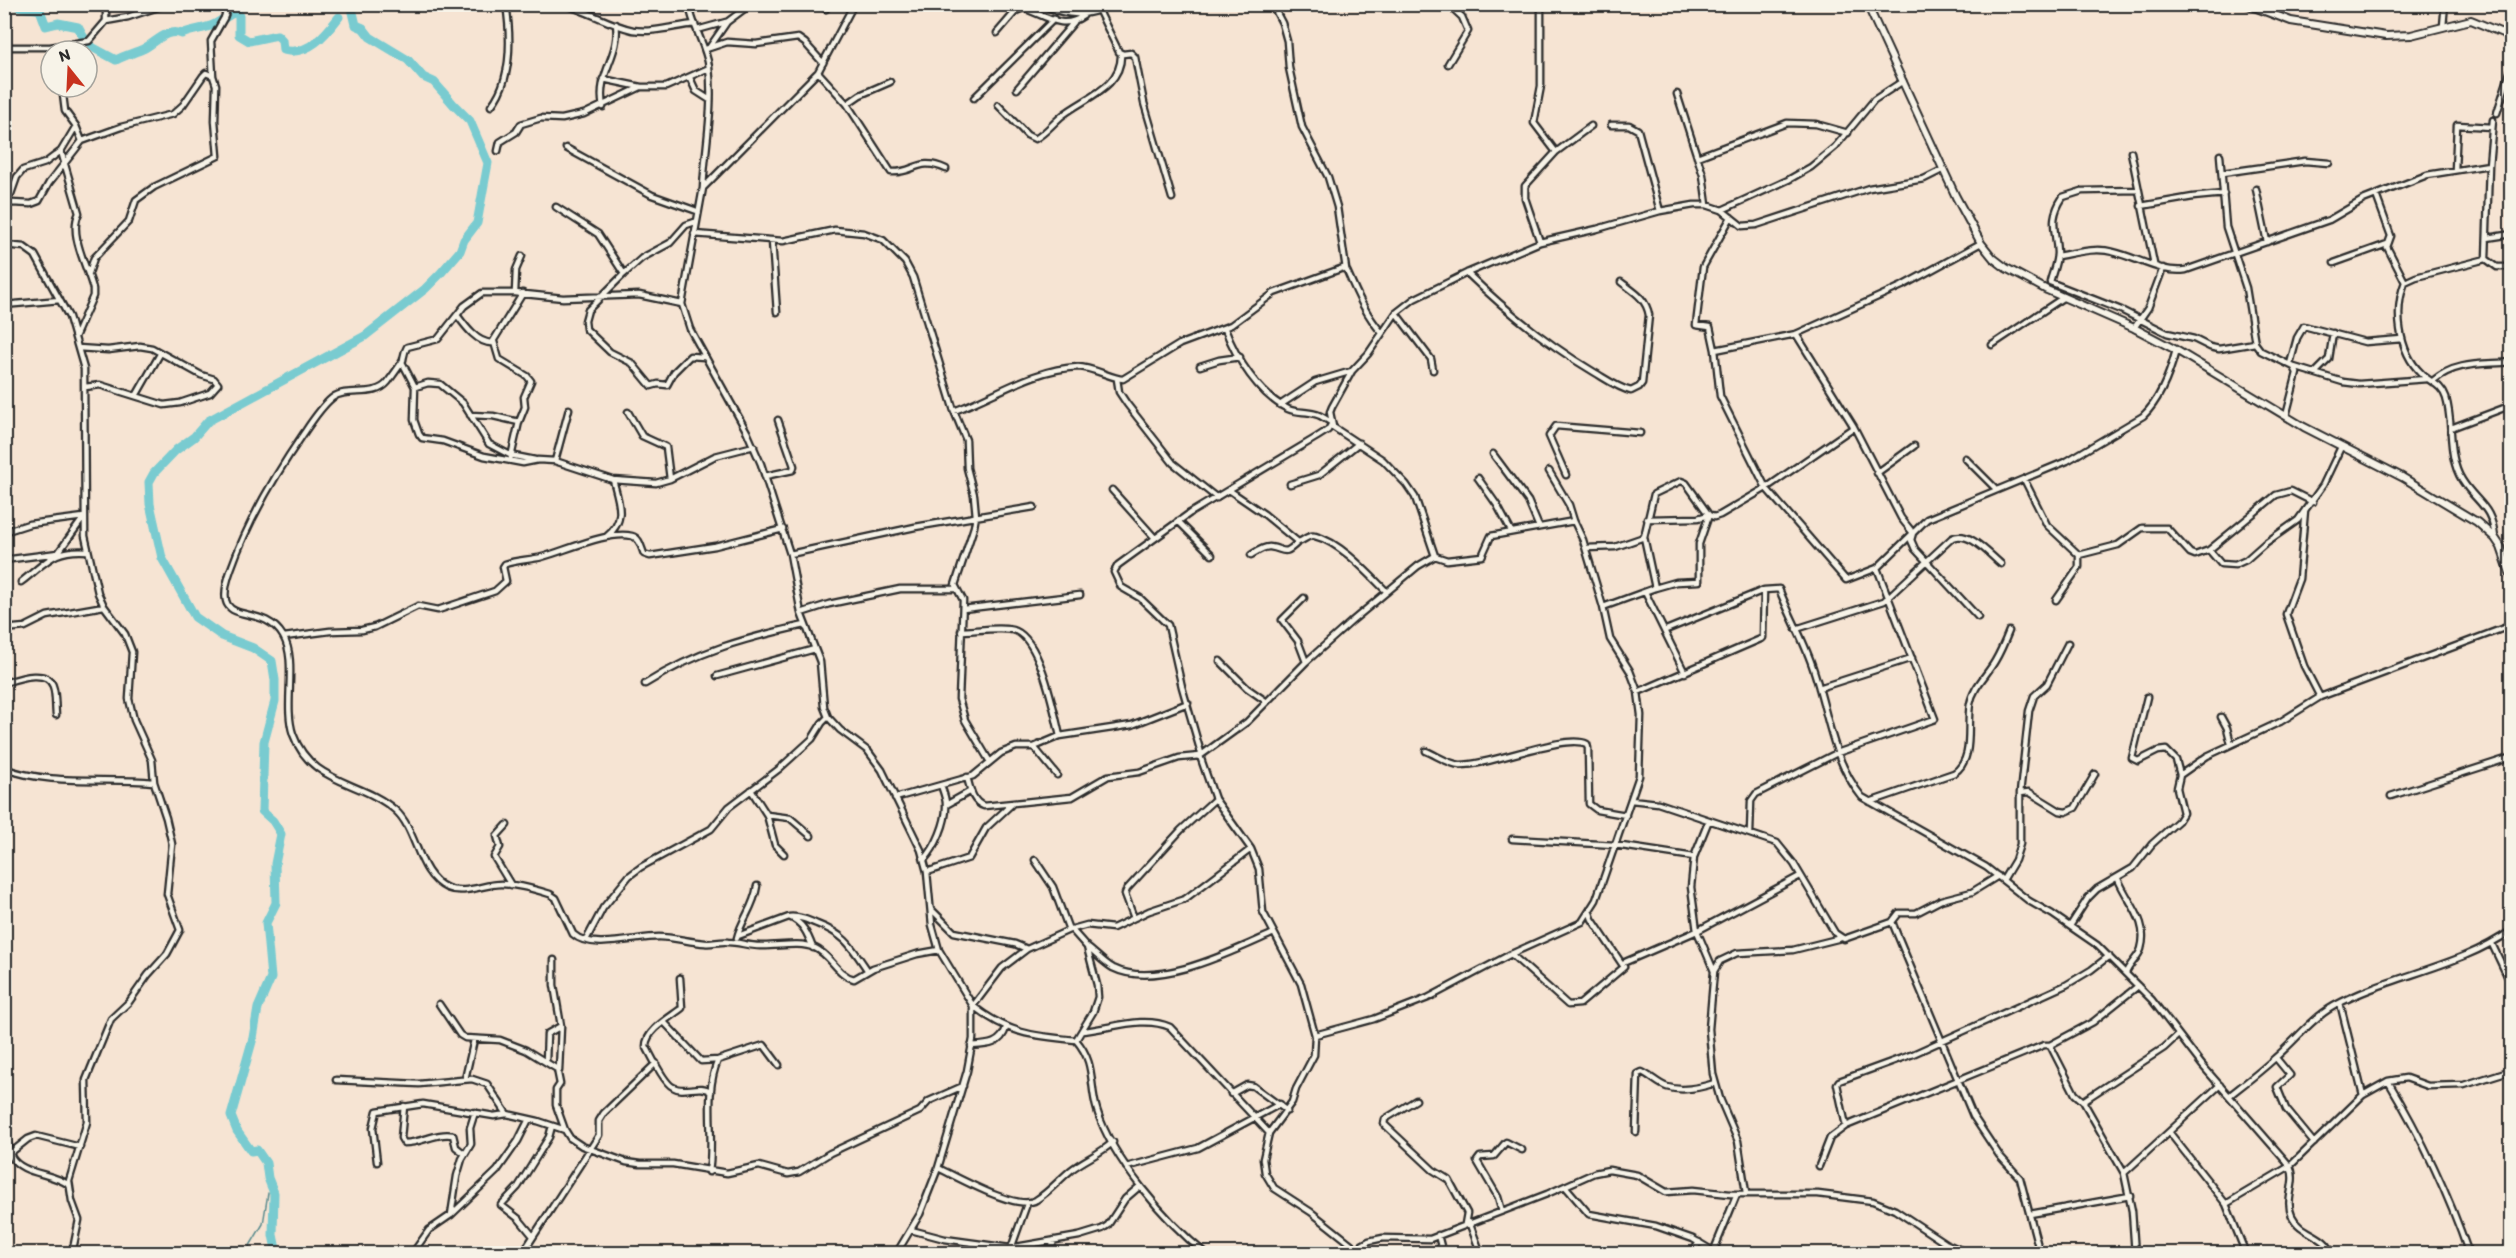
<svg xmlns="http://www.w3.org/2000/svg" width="2516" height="1258" viewBox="0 0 2516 1258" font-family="Itim,sans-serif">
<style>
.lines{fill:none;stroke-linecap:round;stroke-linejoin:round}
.stream{stroke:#5a8b8e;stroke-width:1.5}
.river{stroke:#79cbd0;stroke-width:9}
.minor-casing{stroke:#2b2b2b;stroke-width:9}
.tertiary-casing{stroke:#2b2b2b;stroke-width:10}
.minor{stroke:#f7f3e8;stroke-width:4.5}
.tertiary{stroke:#f7f3e8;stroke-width:6}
</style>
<rect width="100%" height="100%" fill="#f6e4d3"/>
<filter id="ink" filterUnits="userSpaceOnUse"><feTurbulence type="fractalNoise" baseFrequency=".0167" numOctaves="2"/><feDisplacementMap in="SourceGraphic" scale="12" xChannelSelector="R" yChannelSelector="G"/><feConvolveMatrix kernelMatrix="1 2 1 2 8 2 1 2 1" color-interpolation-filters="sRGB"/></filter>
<g filter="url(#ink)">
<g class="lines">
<path class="stream" d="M245 1254 263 1224 268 1193"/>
<path class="river" d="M12 4C22 10 30 7 40 10L46 26 58 23 78 27 84 38
M90 46 116 60C125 55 134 53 143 49 157 42 166 28 182 34 193 29 206 29 215 24 223 20 228 14 237 12L239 16V35L249 41 277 35 282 40 283 50C308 57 326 34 339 17
M277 1254 273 1235 274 1193 268 1178 266 1163 257 1150 251 1151 237 1131 231 1116 253 1038 258 1008 271 978 266 923 276 903 275 864 281 834 273 821 262 811 264 742 275 701V680L272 661 253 648 222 636 195 617 162 558 150 504 149 482 154 473 176 450 194 437 208 421 365 336 425 289 440 274 460 251 464 240 477 223 488 163 470 121 454 105 434 82 423 77 408 60 370 37 363 28 356 25 351 4"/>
<g class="minor-casing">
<path id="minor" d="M562 4C587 10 609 25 633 30 653 33 675 26 695 24
M689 4C692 26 706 45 709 67 714 107 705 148 703 188
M819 4 826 9
M854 4 818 72 703 188 682 304 690 329 747 432 761 464 790 554 801 613 820 662 824 707 828 717 840 730 868 751 882 770 921 850 927 872 932 925 939 950 973 1006V1039L967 1071 938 1168 920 1214 896 1254
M1040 4C1070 17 1084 18 1114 4
M1272 4 1282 23 1287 41 1289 68 1302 127 1328 177 1337 207 1346 269
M1448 4 1462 17 1468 31 1448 64
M1541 4V86L1534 123 1556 152
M1099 11 1119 52 1123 54 1131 53 1135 57 1144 103 1172 198
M106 21 128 17 167 4
M2443 26 2445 4
M697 30 726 22
M997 33 1016 11 1023 8C1045 15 1062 31 1083 16
M4 47H50L89 41 106 21V4
M709 48 727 22 751 4
M706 49 727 42 756 44 798 38 805 43 823 63
M818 72 847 104 891 172C914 174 918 156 946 169
M690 78 696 91 710 100
M603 79 641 87
M62 87 65 111 76 126 82 141
M1017 89 1074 22
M1677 94 1703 175 1707 205
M974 98 1054 19
M847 104 860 95 890 82
M998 105 1027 135 1035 139C1045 134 1054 122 1063 115 1086 97 1122 87 1121 54
M491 106C513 79 511 37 506 4
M603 107C596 73 621 55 616 24
M2497 113 2512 66
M1611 125H1629L1638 130 1660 211
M566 148 652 195 697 211
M61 151 79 213C68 234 88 268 93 289V296L75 337
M498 151 500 142 516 132 521 124 541 118 562 119 584 114 641 87H666L709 68
M2131 152 2154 264
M2220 155 2226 227 2246 288 2255 343 2261 351 2294 367 2297 373 2286 416
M1697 157 1787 123 1816 124 1848 133
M2455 170 2457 125 2492 127
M2222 173 2305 161 2329 163
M2256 189 2267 242
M2376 195 2391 236 2387 247 2405 282
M4 197 11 194 17 177 23 170 45 163 61 151 76 126
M4 206 12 203 31 204 39 201 49 183 82 141 121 127 173 114 183 105 203 76 206 73 213 76
M2141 206 2193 197 2224 194
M556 207 598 234 624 274
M1722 210 1788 180 1811 167 1835 147 1874 100 1903 81
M1731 217 1703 267 1696 325 1710 327 1715 350 1796 334 1902 286 1981 243
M695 222 686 225 670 243 642 258 624 274 588 310 585 321 586 329 610 352 632 363 651 386 658 384 667 385 674 372 690 356 704 357
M694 234 783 241 835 230 864 233 883 240 905 262 913 277 954 411 966 440 967 468 974 495 976 516 974 527 955 585 963 600 959 699 965 720 990 762
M2487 238 2512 234
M772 241 777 312
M1540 242 1525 198V186L1556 152 1591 126
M4 245 24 247 35 255 69 317 84 369 85 536 98 593 104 606 125 634 132 652 129 699 134 720 152 760 154 782 166 818 172 844 167 894 180 930 167 954 148 975 129 1002 111 1019 86 1080 87 1122 69 1181 72 1201 79 1220 72 1254
M2057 256C2075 253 2095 247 2113 252 2136 257 2162 274 2186 270L2329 220 2363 200 2427 175 2489 165
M2486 259 2489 165 2493 120
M2334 263 2387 244
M4 264V266
M89 273 94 258 129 221 136 200 154 187 218 156 215 121 216 85 213 76 211 41 224 18 229 4
M1467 273C1506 311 1547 344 1594 372 1606 379 1618 388 1631 391L1639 387 1642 383 1649 315C1646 298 1634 292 1621 282
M2050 282 2121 310 2167 333 2194 339 2210 347 2219 349 2255 343
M2050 282C2052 273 2057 263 2057 253 2056 229 2048 220 2063 197L2082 191 2138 190
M515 293 516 270 522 256
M682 304 639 295 563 298 515 293H482L464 306 438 339 407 347C404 352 404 355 403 360 402 363 390 379 388 382 374 399 348 386 332 398 321 407 312 421 304 433 275 475 248 521 231 569 208 634 260 598 283 636 298 661 283 704 293 734 311 785 361 780 395 810 418 830 417 875 447 888 464 895 484 884 501 884 517 884 534 889 550 894L556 898 573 934C591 951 636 937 659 937 674 937 689 942 705 943 712 944 720 941 728 942 738 942 749 946 760 946 777 947 798 941 815 948 831 955 837 975 854 979L873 968 917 954 939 950
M4 305 60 300
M1396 313 1431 359 1433 370
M457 315C465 326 477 343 492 343L523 293
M2134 328 2148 308 2163 268
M494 342 499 359 527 376 531 381 524 397 525 407 519 422 511 457
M1992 345 2064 297
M4 348 7 361
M78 348 108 350 140 346 152 348 201 375 214 379 218 384 210 393 180 403 164 405 100 385 85 387
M1715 350 1720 396 1766 488 1846 580 1877 568 1913 533 1901 518 1854 427 1796 334
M402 362 415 387 414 420 419 434 422 438 443 441 484 456 523 463 538 460 555 461 613 480 656 483 670 479 715 456 754 446
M2290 364 2297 338 2304 326 2365 342 2402 339
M1200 366 1219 360 1240 357
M2294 367 2343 382 2359 384 2427 379
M2315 373 2329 359 2333 333
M1117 379 1119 392 1127 404 1173 463 1217 498
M2434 380C2457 361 2483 365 2512 362
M415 387 428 383 440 384 463 403 489 444 510 455 535 460
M136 396 160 354
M1280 405 1315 382 1352 371
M954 411C995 396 1033 369 1078 367 1092 367 1113 379 1123 379L1180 344 1231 325 1274 293 1343 268 1347 271C1357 294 1366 315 1382 333
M628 412 642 436 666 447 670 479
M470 415 493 416 519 422
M2451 428 2512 405
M1493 454 1528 501 1539 527
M1965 458 1997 490
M555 461 569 409
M1877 473 1914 446
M1566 475 1549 436 1556 426 1640 433
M765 476 793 470 794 466 778 420
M1478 478 1497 505 1511 531
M2024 479 2047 525 2079 555V567L2056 600
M1290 484 1319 475 1359 443
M1112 490 1155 538
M1229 490 1264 514 1298 542C1304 541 1308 534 1315 536 1340 542 1369 574 1387 592
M2305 510 2299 579 2286 614 2304 666 2320 697
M1647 519 1698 518 1709 515
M1178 521 1212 555
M4 532 29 524 84 517
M606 537C627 521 619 502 613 480
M1644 537 1655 588
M2495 538C2492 505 2477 504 2462 480 2447 456 2454 424 2446 398 2441 383 2430 383 2421 373 2398 351 2394 310 2405 282L2416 277 2486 259 2497 267H2512
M1586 548 1615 547 1644 537 1654 494 1681 481 1686 483 1709 515 1714 517 1720 515 1766 488 1854 427
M2209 550 2221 564 2235 565 2246 560 2264 544 2298 520 2323 485 2341 447
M790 554 915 527 1034 507
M1251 555C1256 552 1264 546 1270 547 1285 549 1283 557 1298 542
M2079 555 2118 545 2142 528H2167L2190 553 2195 555 2209 550 2276 495 2291 491 2313 502
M1435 556 1447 560 1482 556 1491 536 1574 521
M4 560 58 553 84 517
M21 582C46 563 53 548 88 551
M1645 592 1685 673
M1304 598 1282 620 1298 641 1306 662
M1603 607 1655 588 1676 582 1699 581V544L1709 515
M963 609 1080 595
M801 613 829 604 900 589H955
M1978 617 1915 549 1911 540 1913 533 1927 519 2067 461 2143 416C2161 399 2170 373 2176 350
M4 629 25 627 47 616 104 606
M1796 629 1884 601 1952 538C1969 530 1988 553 2001 564
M1666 630 1764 590 1779 589C1789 614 1803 639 1812 665 1828 710 1831 759 1862 797L1986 867 2029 901 2052 914 2097 945 2152 1000 2202 1065 2290 1166C2298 1182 2284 1199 2292 1216 2301 1235 2326 1234 2332 1254
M961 631C974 631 1005 626 1016 631 1041 642 1054 711 1060 736
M284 637 330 631 362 630 375 627 418 606 438 610 495 591 506 581 503 567 505 564C517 560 530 560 542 557 565 551 609 530 632 536 640 538 641 547 644 554L650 556 715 546 783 529
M1220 661 1247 688 1267 702
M717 676 815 649
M4 683C17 679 47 668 53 686 56 694 55 706 56 715
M645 684C697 651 746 638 805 625
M1819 688 1912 658
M1638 692 1763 638 1764 590
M2147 697 2132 758 2138 761 2158 751 2166 750 2176 760 2180 775
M2221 717 2227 728 2231 744
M1034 747 1060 736 1132 725 1188 703
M1426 751C1436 755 1449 764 1460 765 1490 766 1565 733 1587 744L1588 748 1589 804 1597 810 1626 815
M1201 753 1182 687 1168 625 1140 598 1121 587 1114 572 1118 565 1190 513 1317 437 1328 430 1332 423C1327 420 1321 415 1315 414 1306 411 1297 413 1288 409 1259 395 1236 358 1225 329
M4 768C48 786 108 777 154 782
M967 777C970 788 972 802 984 806L1072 797 1108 776 1139 772 1179 758 1200 756
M751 790 767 815 790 818 811 836
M2020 793 2029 792 2060 811 2066 812 2075 808 2095 774
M2391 796 2512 757
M895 798 973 776 1001 753 1016 747H1034L1057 775
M1631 800 1658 803 1777 843 1794 864 1835 933 1844 939 1892 922 1899 913H1916L1941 900 1972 892 1998 876
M1870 802 1954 773C1975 759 1966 726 1970 704 1973 687 1987 675 1995 661 2001 651 2005 641 2009 631
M946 805 971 791
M767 815 775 845 784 854
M1709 820 1694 857 1691 887 1697 931 1714 971 1709 1029 1713 1074 1720 1099 1738 1141 1746 1193
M507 825 497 836 500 847 494 857 511 885
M1750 834 1751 801 1756 794 1837 753 1935 719 1877 568
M1512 839 1615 845 1694 857
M924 860C936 847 947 822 946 804 946 798 943 791 941 785
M1035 860 1053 887 1069 930
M927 872 969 858 986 828 1013 803
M2118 879C2129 905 2149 921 2141 949 2138 958 2129 964 2126 973
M2003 880 2015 860 2020 844V793L2029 711 2034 696 2047 684 2068 643
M931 909 954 932 1015 944 1027 949
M789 917C799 916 808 920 817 924 846 935 851 946 868 971
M1134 918 1125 894 1127 889 1181 830 1215 799
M1892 922 1973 1116 1999 1155 2020 1178 2040 1254
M2070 926 2088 898 2097 889 2133 868 2152 844 2178 821 2183 813 2177 788 2180 775 2207 756 2280 722 2320 697 2512 625
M1071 929 1087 947 1097 985 1098 997 1093 1012 1076 1040
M738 936 789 917C803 922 808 935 813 948
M737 938C742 918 754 908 757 886
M586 940 603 908 629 876 641 867 711 829 729 807 779 769 812 739 822 723 828 717
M2492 944 2512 986
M1087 947C1095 953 1104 963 1113 968 1157 990 1233 951 1274 933
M1511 954 1568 1005 1580 1004 1624 967 1592 919 1590 913
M554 960V985L561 1026 559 1071
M1623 963 1697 931 1800 876
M1714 971 1720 961 1737 953 1793 950 1841 938
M680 978 682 1008C671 1017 646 1030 646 1046 651 1055 664 1083 673 1087 684 1094 700 1083 711 1092
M2340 1003 2363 1095
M439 1004 460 1035 465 1038 500 1040 526 1050 557 1069 560 1084 556 1090V1105L565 1130 570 1138 582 1146 626 1162 640 1164H673L727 1173 759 1166 788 1174 799 1172 830 1153 920 1111 929 1101 963 1086
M664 1022 701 1061 718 1060
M1082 1031C1110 1029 1143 1015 1170 1027L1269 1133
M1315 1035 1374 1019 1428 998 1511 954 1582 922 1596 900 1639 776 1641 715 1638 692 1630 671 1610 639 1603 607 1583 540 1574 521 1569 505 1549 471
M2050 1045 2093 1022 2138 986
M971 1046C987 1045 1001 1045 1006 1028
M2276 1058 2290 1075 2277 1087 2286 1109 2314 1143
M546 1062 547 1034 561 1026
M465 1079 474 1040
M336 1080 419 1084 472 1079 487 1084 507 1114
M2388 1081C2421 1136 2448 1193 2469 1254
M1231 1094 1247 1085 1253 1086 1287 1111
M2229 1096C2244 1084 2260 1072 2275 1058 2295 1041 2311 1019 2334 1006 2390 975 2459 968 2512 930
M1416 1100 1385 1119 1384 1124 1433 1170 1449 1180 1467 1213 1465 1224
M2083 1101 2124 1173 2132 1211 2135 1254
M404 1106 401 1138 404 1143C422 1143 436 1132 453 1135L456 1147 465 1154
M1846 1126 1837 1084 1839 1081 1913 1054 2066 985 2091 970 2109 956
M4 1128C7 1136 8 1148 11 1156 21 1175 52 1172 69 1185
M1636 1132 1638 1074 1642 1072C1651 1076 1658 1084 1667 1087 1683 1092 1700 1088 1715 1083
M2169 1132 2226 1204 2246 1254
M4 1158 28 1139 36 1136 80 1147
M377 1162 373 1128 377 1111 423 1104 494 1116 507 1114 538 1121 565 1130
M1819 1166 1830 1138 1846 1126 2044 1045H2050L2075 1094 2083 1101 2164 1048 2178 1035
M1126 1167 1198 1148 1280 1104
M938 1168C958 1177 1018 1212 1036 1200 1049 1192 1060 1179 1071 1170 1085 1159 1100 1154 1113 1142
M709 1172C715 1135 703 1095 718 1060L764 1045 779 1065
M2124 1173 2220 1085
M1565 1186 1589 1214 1656 1226 1693 1239 1718 1254
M2226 1204 2290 1166 2363 1095 2388 1081 2406 1078 2428 1086 2464 1085 2512 1070
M1502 1211 1498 1197 1477 1161 1480 1157 1494 1156 1506 1142 1522 1150
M2030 1214 2130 1196
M451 1215 457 1176 462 1159 471 1144 470 1128 475 1112
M1469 1222 1481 1254
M911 1230 945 1239 1010 1248 1079 1236 1102 1229 1108 1225 1125 1199 1140 1186
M1438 1235 1443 1254
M533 1236 519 1219 501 1205 518 1187 549 1137 552 1126
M1714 1250 1737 1194
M1360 1251 1311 1212 1274 1188 1265 1173 1263 1159 1269 1133 1292 1102 1296 1089 1314 1055 1315 1035 1301 984 1263 912 1259 869 1251 849 1215 799 1200 756 1247 722 1306 662 1352 621 1418 566 1435 556 1415 497 1406 484 1383 460 1333 427 1330 412 1332 407 1352 371 1368 354 1396 313 1414 299 1467 273 1540 242 1597 229 1660 211 1694 205H1707L1722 210 1742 226 1756 225 1869 188 1924 179 1942 170
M1359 1253 1362 1245 1369 1241 1383 1238 1430 1239 1547 1194 1594 1173 1609 1170 1637 1175 1666 1192 1693 1190 1730 1194H1818L1873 1201 1895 1210 1945 1243 1970 1254
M412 1254 429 1230 451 1215 497 1171 518 1141 529 1119
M522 1254 596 1140 599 1135V1121L604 1113 656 1063
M1009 1254 1027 1204
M1050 1254 1054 1240
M1189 1254 1197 1247
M1206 1254C1166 1222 1112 1159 1097 1110 1089 1084 1096 1063 1076 1040 1032 1036 1009 1034 973 1006L1002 968 1027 949 1069 930 1087 925 1113 928 1149 911 1185 899 1251 849
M1692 1254 1699 1242"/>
</g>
<g class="tertiary-casing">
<path id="tertiary" d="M1867 4 1956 197 1981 243 1993 258 2006 268 2047 290 2134 328 2176 350 2304 427 2402 477 2477 522 2495 538 2501 547 2512 579
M2246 4 2291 21 2386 36 2411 35 2471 20 2512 37"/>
</g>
<use href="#minor" class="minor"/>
<use href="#tertiary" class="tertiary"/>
</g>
</g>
<rect width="2516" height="1258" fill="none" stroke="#f7f3e8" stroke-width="24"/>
<rect x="12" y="12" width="2492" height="1234" fill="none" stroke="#2b2b2b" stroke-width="2" filter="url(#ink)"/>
<g transform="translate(69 69) rotate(342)"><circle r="28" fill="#f7f3e8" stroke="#a5a39c" stroke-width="1.5"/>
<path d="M0-4.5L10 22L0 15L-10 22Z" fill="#c8321e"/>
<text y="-9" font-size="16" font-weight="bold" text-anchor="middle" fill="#2b2b2b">N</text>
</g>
</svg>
